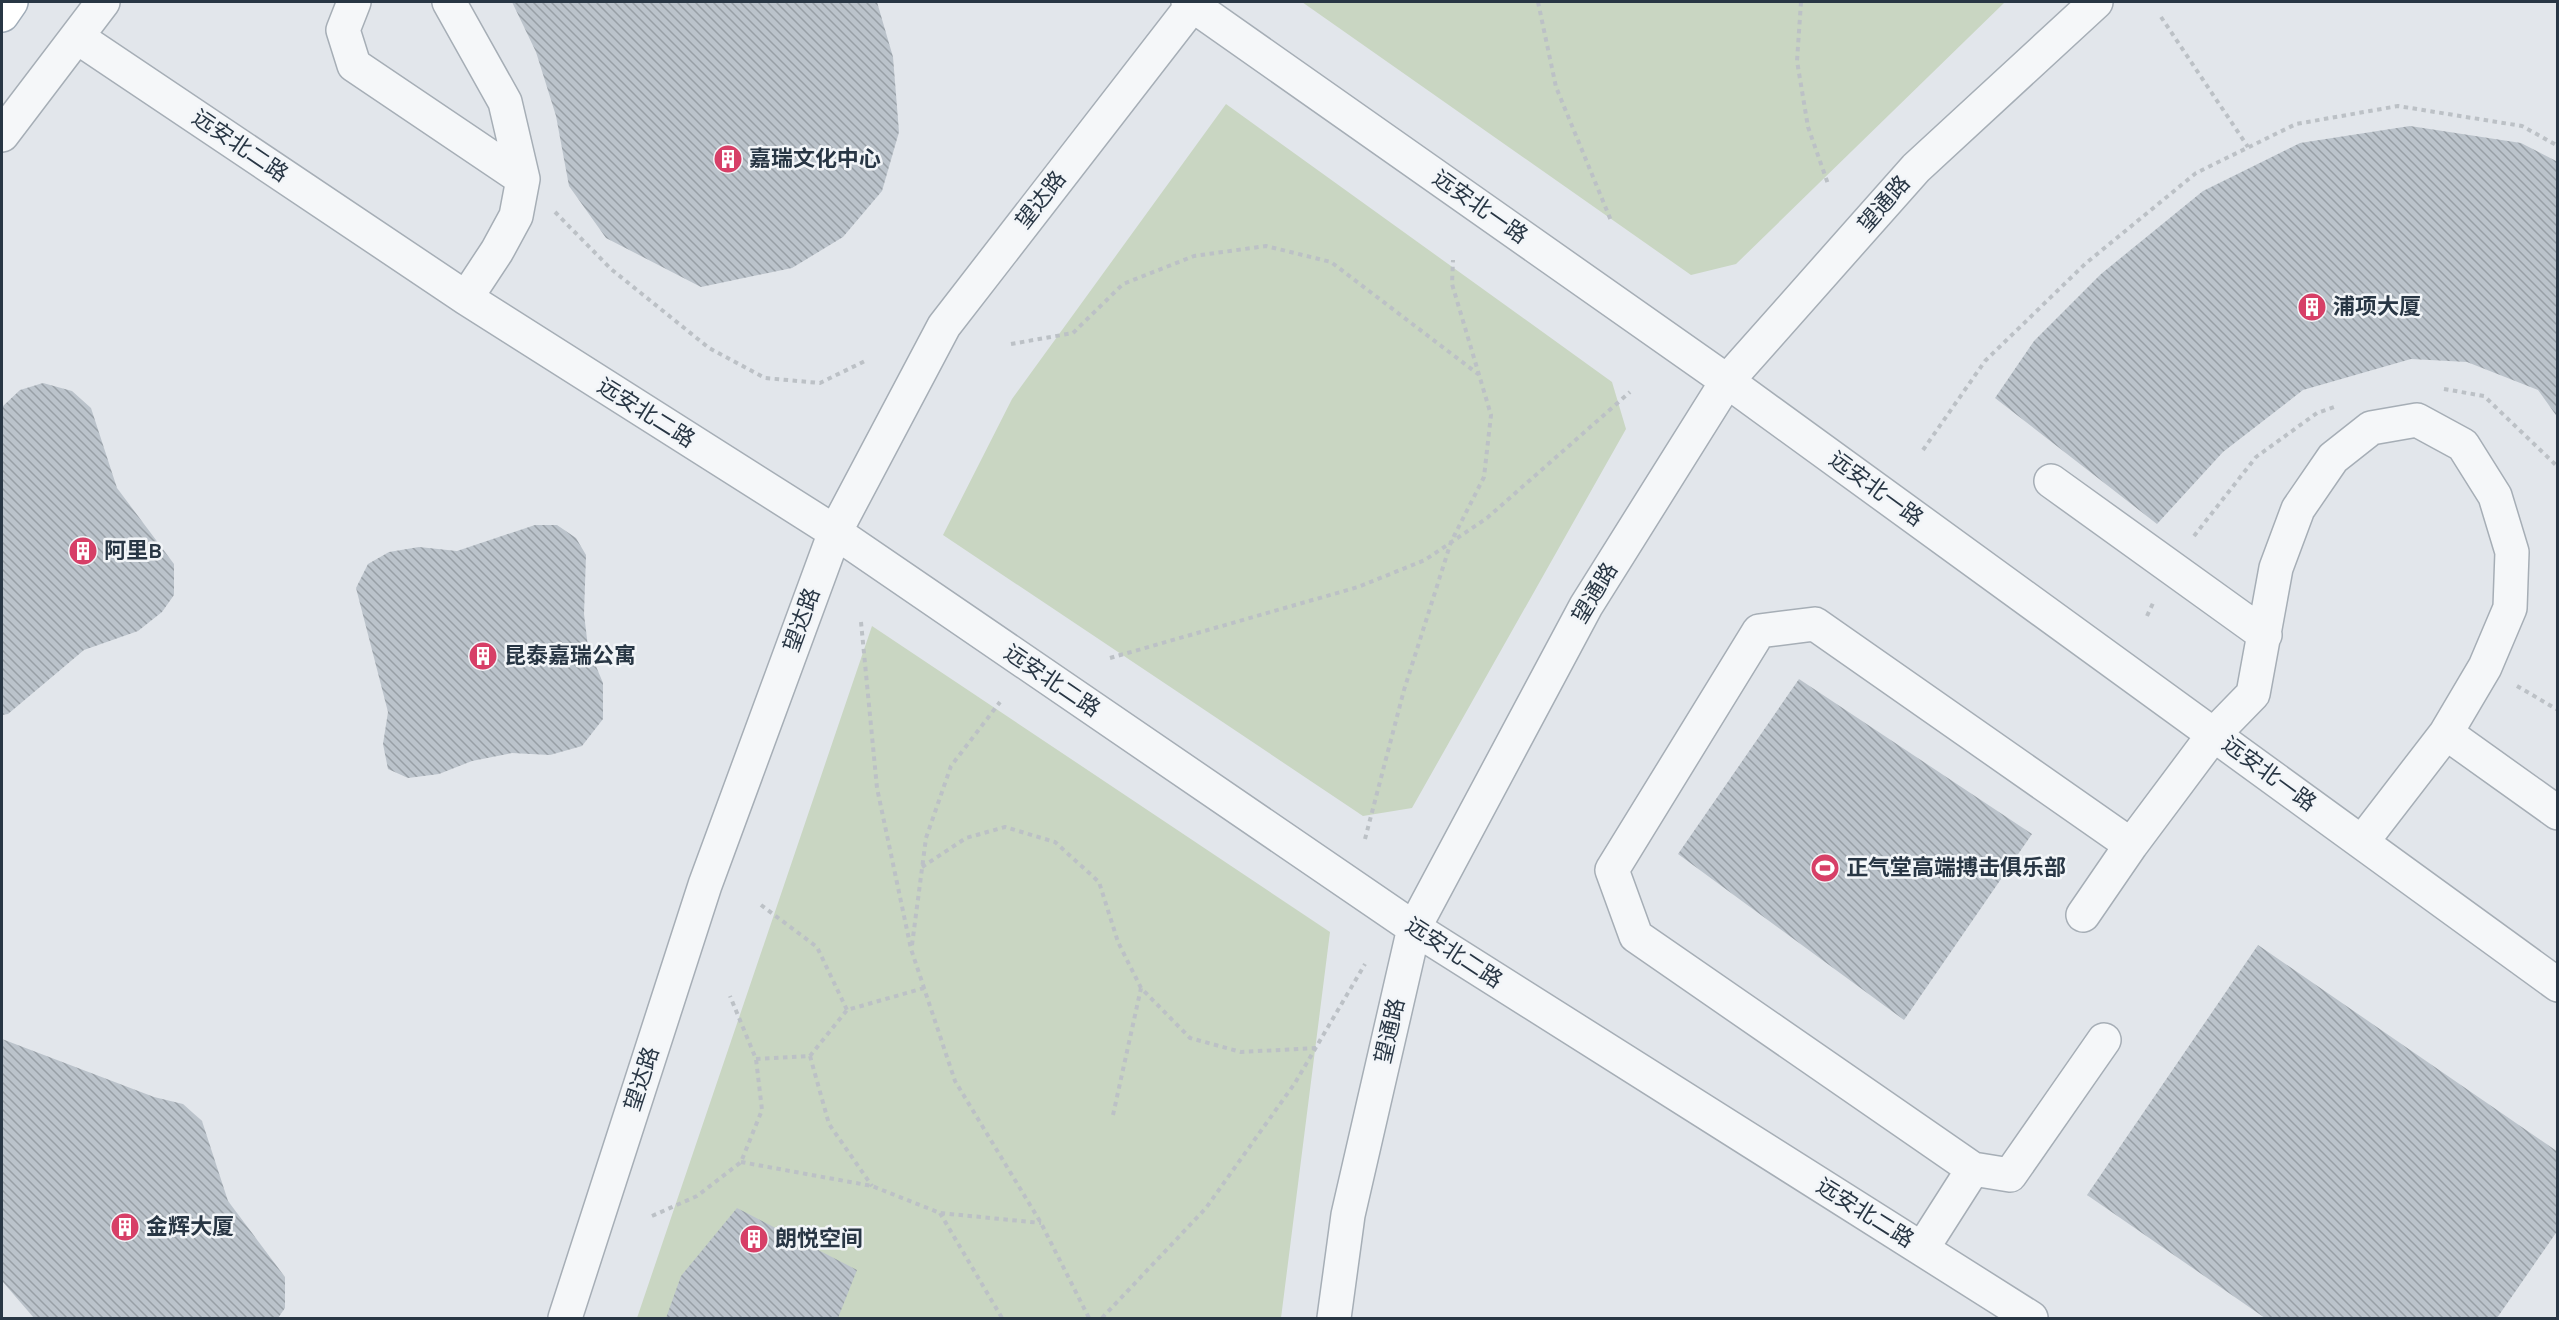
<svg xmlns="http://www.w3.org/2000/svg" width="2559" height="1320" viewBox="0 0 2559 1320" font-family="Karla,'Noto Sans SC',sans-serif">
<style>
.park{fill:#c9d6c2}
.building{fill:url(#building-back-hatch)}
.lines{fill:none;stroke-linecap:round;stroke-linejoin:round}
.minor-casing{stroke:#a6aeb6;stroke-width:36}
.major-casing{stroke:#a0acb8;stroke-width:36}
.path{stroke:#bcc1c6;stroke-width:4;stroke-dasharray:4.5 4.5;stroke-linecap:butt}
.minor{stroke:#f5f7f9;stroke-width:33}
.major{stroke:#fff;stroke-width:33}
.labels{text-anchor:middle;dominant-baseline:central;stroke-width:5;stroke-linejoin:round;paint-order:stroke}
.street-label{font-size:22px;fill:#283644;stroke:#f2f5f8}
.poi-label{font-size:22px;font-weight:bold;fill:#283644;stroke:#f2f5f8;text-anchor:start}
</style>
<defs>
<pattern id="building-back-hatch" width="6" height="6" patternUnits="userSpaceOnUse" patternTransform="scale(1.5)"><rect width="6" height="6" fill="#bbc3cb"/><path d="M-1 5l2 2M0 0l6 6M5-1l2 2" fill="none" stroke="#989fa6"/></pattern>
</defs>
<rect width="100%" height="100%" fill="#e2e6eb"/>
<path class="park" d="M1302 2H2005L1736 264 1691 275Z
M1226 104 1612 382 1626 429 1412 808 1363 816 943 535 1012 399Z
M872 626 1330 932 1281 1318H637Z"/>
<path class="building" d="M512 2H877L893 57 899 132 882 191 843 237 792 268 701 287 606 238 569 186 556 116 536 52Z
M2410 126 2521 143 2558 162V418L2538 390 2467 362 2411 359 2303 390 2223 452 2157 524 1995 398 2034 341 2101 274 2203 191 2300 143Z
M43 383 72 391 91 408 117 488 174 564V595L162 612 138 631 84 650 8 714 2 715V407L20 390Z
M535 525H557L576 538 586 555 584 614 588 647 603 683V719L582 746 550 755 512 753 472 761 439 774 408 778 388 769 383 744 388 712 356 588 368 564 389 552 419 547 457 551Z
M1799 679 2032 834 1904 1020 1678 854Z
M2258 945 2558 1152V1230L2497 1318H2265L2087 1195Z
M2 1039 154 1097 183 1104 202 1121 228 1201 285 1277V1308L278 1318H34L2 1281Z
M737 1208 857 1270 838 1318H666L681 1276Z"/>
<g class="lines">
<g class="minor-casing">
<path id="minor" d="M354 2 343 30 354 65 523 179
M449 2 505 102 523 179 516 216 497 251 466 298
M1188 2 1727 381 2558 985
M77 37 466 298 835 532 1414 928 2031 1318
M2 135 103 2
M2051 481 2265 635
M2446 733 2558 813
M2083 915 2131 845
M1973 1169 1636 936 1612 870 1759 631 1815 624 2131 845 2214 734 2253 694 2276 568 2298 509 2333 458 2371 428 2417 420 2463 445 2495 496 2512 552 2510 608 2485 667 2446 733 2362 842
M1922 1249 1973 1169 2010 1175 2104 1040
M565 1318 705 885 835 532 944 326 1195 2
M1334 1318 1348 1215 1414 928 1586 606 1727 381 1916 168 2096 2"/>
</g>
<g class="major-casing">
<path id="major" d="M2 15 11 2"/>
</g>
<path class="path" d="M1538 2 1556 87 1612 223
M1801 2 1797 61 1808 127 1828 184
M2161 17 2248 147
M555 212 611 269 709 348 765 378 820 383 867 360
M1011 344 1073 333 1123 284 1194 256 1266 246 1331 262 1478 374
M2444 389 2484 396 2558 467
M1923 450 1985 361 2085 264 2196 173 2296 124 2398 106 2522 126 2558 146
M2194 536 2256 457 2317 413 2334 407
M2147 616 2154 601
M861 622 877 788 911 949 955 1081 1041 1223 1089 1318
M1110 658 1358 587 1425 560 1487 518 1630 392
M2517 686 2558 710
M1365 839 1404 690 1451 542 1484 477 1491 415 1452 284 1453 260
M922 867 966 838 1005 827 1055 842 1099 882 1118 942 1141 988 1190 1038 1241 1052 1316 1048
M761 905 817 947 847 1010
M912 945 926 838 951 766 1000 702
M810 1056 829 1124 872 1186
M756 1059 810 1056 847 1010 924 988
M1113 1115 1141 988
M741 1162 872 1186 940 1213 1041 1223
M940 1213 1002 1318
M652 1216 697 1196 741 1162 762 1110 756 1059 730 996
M1102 1318 1206 1208 1295 1083 1365 964"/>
<use href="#minor" class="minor"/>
<use href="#major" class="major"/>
</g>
<defs>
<g id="building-disc" transform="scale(1.5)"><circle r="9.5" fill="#d73f67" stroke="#f2f5f8"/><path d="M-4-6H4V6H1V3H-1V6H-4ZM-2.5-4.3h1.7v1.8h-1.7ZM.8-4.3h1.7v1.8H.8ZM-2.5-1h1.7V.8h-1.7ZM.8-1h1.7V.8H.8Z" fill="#fff"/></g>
<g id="stadium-disc" transform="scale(1.5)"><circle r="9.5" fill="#d73f67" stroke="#f2f5f8"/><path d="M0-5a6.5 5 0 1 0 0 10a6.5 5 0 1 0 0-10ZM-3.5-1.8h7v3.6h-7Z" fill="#fff"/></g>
</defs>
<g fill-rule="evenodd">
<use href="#building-disc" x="728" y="159"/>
<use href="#building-disc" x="2312" y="307"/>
<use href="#building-disc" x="83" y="551"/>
<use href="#building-disc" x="483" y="656"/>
<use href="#stadium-disc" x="1825" y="868"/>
<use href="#building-disc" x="125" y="1227"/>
<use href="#building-disc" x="754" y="1239"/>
</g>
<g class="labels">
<g class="street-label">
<text transform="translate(240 146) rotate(34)">远安北二路</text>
<text transform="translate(1041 200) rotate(-52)">望达路</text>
<text transform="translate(1884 204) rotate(-49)">望通路</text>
<text transform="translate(1480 207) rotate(35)">远安北一路</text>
<text transform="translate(646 413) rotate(32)">远安北二路</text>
<text transform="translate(1876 489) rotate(36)">远安北一路</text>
<text transform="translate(1595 593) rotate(-59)">望通路</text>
<text transform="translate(802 620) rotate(-70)">望达路</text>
<text transform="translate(1052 681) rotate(34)">远安北二路</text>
<text transform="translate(2269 774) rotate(36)">远安北一路</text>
<text transform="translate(1454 953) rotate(33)">远安北二路</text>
<text transform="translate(1390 1031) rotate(-77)">望通路</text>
<text transform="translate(642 1079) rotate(-72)">望达路</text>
<text transform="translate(1865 1213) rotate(32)">远安北二路</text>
</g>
<g class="poi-label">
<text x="749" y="159">嘉瑞文化中心</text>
<text x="2333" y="307">浦项大厦</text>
<text x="104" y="551">阿里B</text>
<text x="504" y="656">昆泰嘉瑞公寓</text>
<text x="1846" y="868">正气堂高端搏击俱乐部</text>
<text x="146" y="1227">金辉大厦</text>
<text x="775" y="1239">朗悦空间</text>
</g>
</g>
<rect width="2559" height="1320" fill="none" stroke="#283644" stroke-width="6"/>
</svg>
